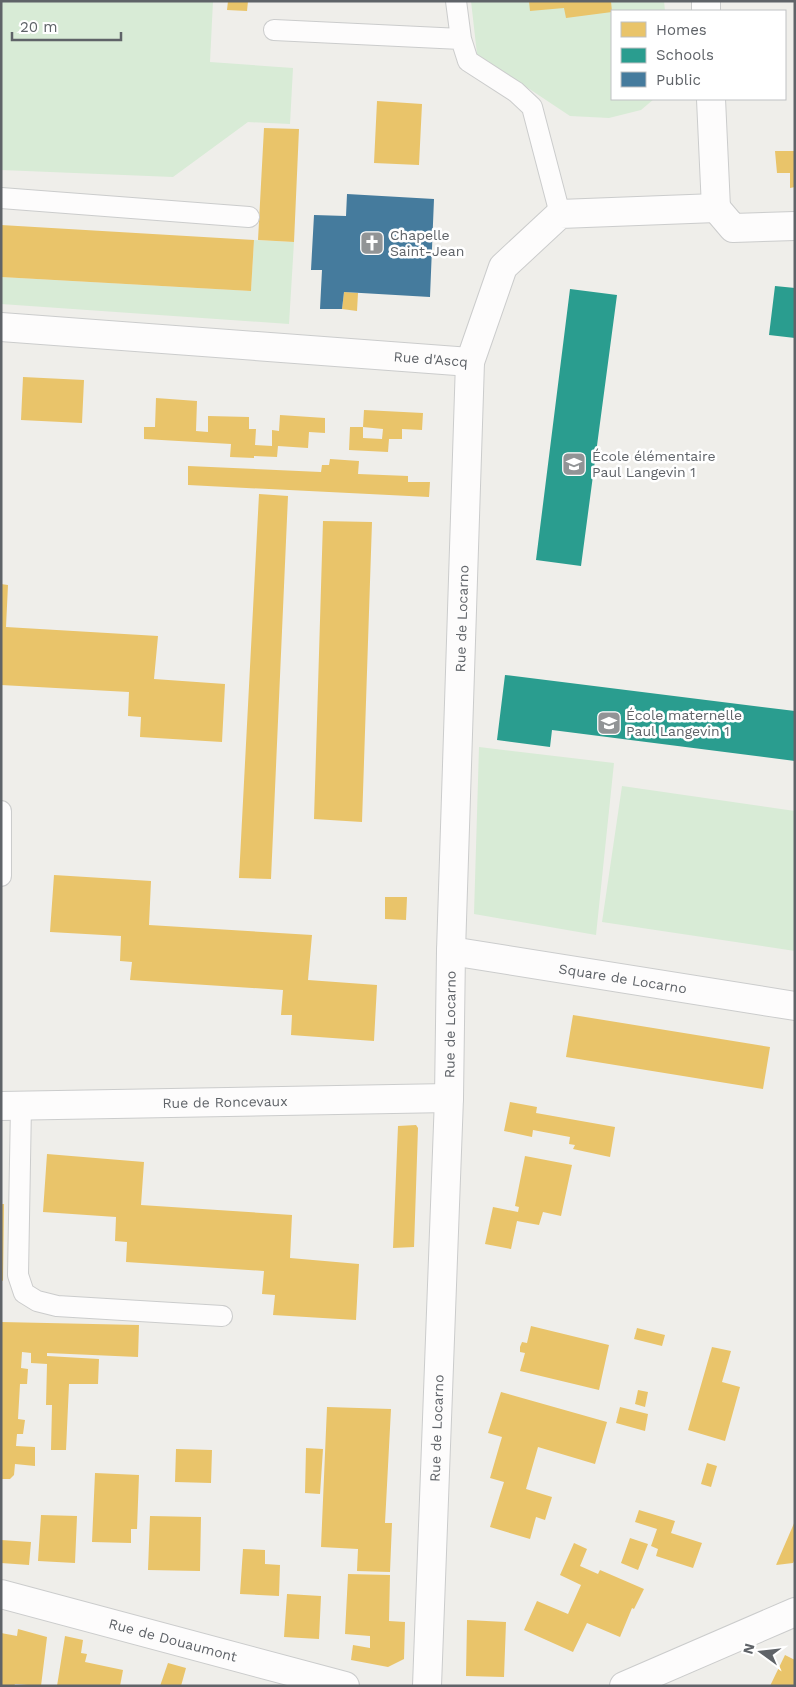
<svg xmlns="http://www.w3.org/2000/svg" width="796" height="1687" viewBox="0 0 796 1687" font-family="'Work Sans',sans-serif">
<style>
.green{fill:#d8ebd6}
.homes{fill:#e9c46a;fill-rule:evenodd}
.schools{fill:#2a9d8f}
.public{fill:#457b9d}
.lines{fill:none;stroke-linecap:round;stroke-linejoin:round}
.service-casing{stroke:#cbcccc;stroke-width:22}
.minor-casing{stroke:#cbcccc;stroke-width:30}
.service{stroke:#fdfcfc;stroke-width:20}
.minor{stroke:#fdfcfc;stroke-width:28}
.labels{text-anchor:middle;dominant-baseline:central;stroke-width:5;stroke-linejoin:round;paint-order:stroke}
.poi-label{font-size:14px;fill:#5f6368;stroke:#fff;text-anchor:start}
.street-label{font-size:14px;fill:#5f6368;stroke:#fff}
</style>
<rect width="100%" height="100%" fill="#efeeea"/>
<path class="green" d="M1 1H213L210 62 293 68 290 124 248 122 173 177 1 170Z
M471 1H664L665 11H612V99H654L641 110 609 118 570 116 477 54Z
M254 240 294 242 289 324 1 304V277L251 291Z
M479 747 614 763 596 935 474 914Z
M622 786 795 811V951L602 922Z"/>
<path class="homes" d="M228 1H248L247 11 227 10Z
M529 1H611L612 12 566 18 564 8 530 11Z
M377 101 422 104 419 165 374 163Z
M264 128 299 129 294 242 258 240Z
M775 151H795V187L790 188V173H777Z
M1 225 254 240 251 291 1 277Z
M344 292 358 293 357 311 342 309Z
M23 377 84 380 82 423 21 420Z
M156 398 197 401 196 431 208 432V416L249 417V429H256L255 445 272 446V430L279 431 280 415 325 418V433L309 432 308 448 278 446 277 457 254 456V458L230 457 231 444 144 439V427H155Z
M364 410 423 413 422 430 402 429V439H389L388 452 349 450 350 427H363ZM363 427 383 429 382 439 363 438Z
M330 459 359 461 358 474 408 476V482H430L429 497 188 485V466L321 472 322 465H329Z
M259 494 288 496 271 879 239 878Z
M323 521 372 522 362 822 314 819Z
M1 584 8 585 6 627 158 636 154 679 225 684 222 742 140 737 141 717 128 716 129 692 1 685Z
M54 875 151 881 149 925 312 935 308 980 377 985 374 1041 291 1035 292 1015H281L283 990 130 980 132 962 120 961 121 936 50 932Z
M385 897H407L406 920 385 919Z
M573 1015 770 1047 763 1089 566 1057Z
M510 1102 537 1107 536 1113 615 1127 610 1157 573 1149 575 1145 569 1144 570 1137 533 1130 532 1137 504 1131Z
M416 1125 418 1128 414 1247 393 1248 398 1126Z
M47 1154 144 1162 141 1205 292 1215 290 1258 359 1264 356 1320 273 1315 275 1295 262 1294 264 1271 126 1262 127 1242 115 1241 116 1217 43 1212Z
M525 1156 572 1165 561 1216 543 1212 539 1225 517 1221 511 1249 485 1244 493 1207 518 1212 519 1207 515 1206Z
M1 1204H4L3 1281 1 1280Z
M1 1322 139 1325 138 1357 47 1353V1356L99 1359 98 1384H69L66 1450H51L52 1405H46L47 1364 31 1363V1353L22 1352 21 1368 28 1369 27 1384H20L18 1419 25 1420 23 1434H17L16 1446 35 1447V1466L15 1464 14 1475 10 1479H1Z
M531 1326 609 1345 599 1390 520 1371 525 1353 520 1352V1347L522 1342 527 1343Z
M637 1328 665 1335 662 1346 634 1339Z
M712 1347 731 1351 722 1382 740 1387 725 1441 688 1430Z
M638 1390 648 1392 645 1407 635 1404Z
M501 1392 607 1422 595 1464 538 1447 526 1489 552 1497 545 1520 536 1517 530 1539 490 1527 504 1482 490 1478 502 1437 488 1433Z
M327 1407 391 1409 385 1523H392L390 1572 357 1571 358 1549 321 1547Z
M620 1407 648 1414 645 1431 616 1423Z
M306 1448 323 1449 320 1494 305 1493Z
M176 1449 212 1450 211 1483 175 1482Z
M707 1463 717 1466 711 1487 701 1484Z
M95 1473 139 1475 137 1529H131V1543L92 1542Z
M639 1510 675 1521 671 1533 702 1543 693 1568 656 1556 658 1549 651 1546 657 1529 635 1522Z
M41 1515 77 1516 75 1563 38 1561Z
M150 1516 201 1517 200 1571 148 1570Z
M795 1521V1559L793 1563 776 1565Z
M630 1538 648 1544 638 1570 621 1563Z
M1 1540 31 1542 29 1565 1 1563Z
M574 1543 587 1549 580 1566 598 1574 600 1570 644 1589 634 1609 632 1608 620 1637 587 1623 573 1652 524 1630 537 1601 568 1614 581 1585 560 1575Z
M243 1549 265 1550V1564L280 1565 279 1596 240 1594Z
M348 1574 390 1575 389 1621 405 1622 404 1659 388 1667 351 1660 353 1645 370 1648V1636L345 1634Z
M287 1594 321 1596 319 1639 284 1637Z
M467 1620 506 1622 504 1677 466 1676Z
M18 1629 47 1637 41 1686 15 1684 14 1686H1V1633L17 1636Z
M65 1636 83 1640 81 1653 87 1654 85 1662 123 1670 120 1686H57Z
M785 1655 795 1660V1686H770Z
M168 1663 186 1668 181 1686H160Z"/>
<path class="schools" d="M775 286 795 288V338L769 335Z
M570 289 617 295 581 566 536 560Z
M505 675 795 711V761L552 730 550 747 497 740Z"/>
<path class="public" d="M347 194 434 199 430 297 344 292 342 309H320L322 270H311L314 215 346 216Z"/>
<g class="lines">
<g class="service-casing">
<path id="service" d="M456 1 461 39 468 61 516 92 532 107 560 214
M274 30 461 39
M1 198 249 217
M1 811V876
M21 1105 18 1275 24 1293 37 1301 57 1306 222 1316"/>
</g>
<g class="minor-casing">
<g id="minor">
<path d="M706 1V11"/>
<path d="M711 99 716 208"/>
<path d="M716 208 733 228 795 226"/>
<path id="s1" d="M1 327 470 362"/>
<path id="s2" d="M451 951 795 1006"/>
<path id="s3" d="M1 1106 449 1098"/>
<path id="s4" d="M1 1594 345 1686"/>
<path id="s5" d="M427 1686 449 1098 451 951 470 362 503 267 560 214 716 208"/>
<path d="M624 1686 795 1612"/>
</g>
</g>
<use href="#service" class="service"/>
<use href="#minor" class="minor"/>
</g>
<defs>
<g id="church-square" transform="scale(1.25)"><rect x="-9" y="-9" width="18" height="18" rx="4" fill="#919496" stroke="#fff"/><path d="M-1.2-6h2.4v3.5h3.3v2.4h-3.3V6h-2.4V-.1h-3.3v-2.4h3.3Z" fill="#fff"/></g>
<g id="school-square" transform="scale(1.25)"><rect x="-9" y="-9" width="18" height="18" rx="4" fill="#919496" stroke="#fff"/><path d="M0-5L7-2L0 1L-7-2ZM-4 1L0 2.5L4 1V4Q0 6-4 4Z" fill="#fff"/></g>
</defs>
<g fill-rule="evenodd">
<use href="#church-square" x="372" y="243"/>
<use href="#school-square" x="574" y="464"/>
<use href="#school-square" x="609" y="723"/>
</g>
<g class="labels">
<g class="poi-label">
<text x="390" y="235">Chapelle<tspan x="390" dy="16">Saint-Jean</tspan></text>
<text x="592" y="456">École élémentaire<tspan x="592" dy="16">Paul Langevin 1</tspan></text>
<text x="626" y="715">École maternelle<tspan x="626" dy="16">Paul Langevin 1</tspan></text>
</g>
<g class="street-label">
<text stroke="none"><textPath href="#s1" startOffset="431">Rue d'Ascq</textPath></text>
<text stroke="none"><textPath href="#s5" startOffset="1068">Rue de Locarno</textPath></text>
<text stroke="none"><textPath href="#s2" startOffset="174">Square de Locarno</textPath></text>
<text stroke="none"><textPath href="#s5" startOffset="662">Rue de Locarno</textPath></text>
<text stroke="none"><textPath href="#s3" startOffset="224">Rue de Roncevaux</textPath></text>
<text stroke="none"><textPath href="#s5" startOffset="258">Rue de Locarno</textPath></text>
<text stroke="none"><textPath href="#s4" startOffset="178">Rue de Douaumont</textPath></text>
</g>
</g>
<rect width="796" height="1687" fill="none" stroke="#5f6368" stroke-width="5"/>
<rect x="611" y="10" width="175" height="90" fill="#ffffff" stroke="#bfc1c3"/>
<rect x="621" y="22" width="25" height="15" fill="#e9c46a" stroke="#bfc1c3"/>
<text x="656" y="35" font-size="15" fill="#5f6368">Homes</text>
<rect x="621" y="48" width="25" height="15" fill="#2a9d8f" stroke="#bfc1c3"/>
<text x="656" y="60" font-size="15" fill="#5f6368">Schools</text>
<rect x="621" y="72" width="25" height="15" fill="#457b9d" stroke="#bfc1c3"/>
<text x="656" y="85" font-size="15" fill="#5f6368">Public</text>
<g transform="translate(761 1652) rotate(285)" stroke="#ffffff" stroke-width="4" paint-order="stroke">
<path d="M0-4L9 19L0 12L-9 19Z" fill="#5f6368"/>
<text y="-8" font-size="14" font-weight="bold" text-anchor="middle" fill="#5f6368">N</text>
</g>
<path d="M12 32v8h109v-8" fill="none" stroke="#5f6368" stroke-width="2.5"/>
<text x="20" y="32" font-size="15" fill="#5f6368" stroke="#ffffff" stroke-width="4" paint-order="stroke">20 m</text>
</svg>
